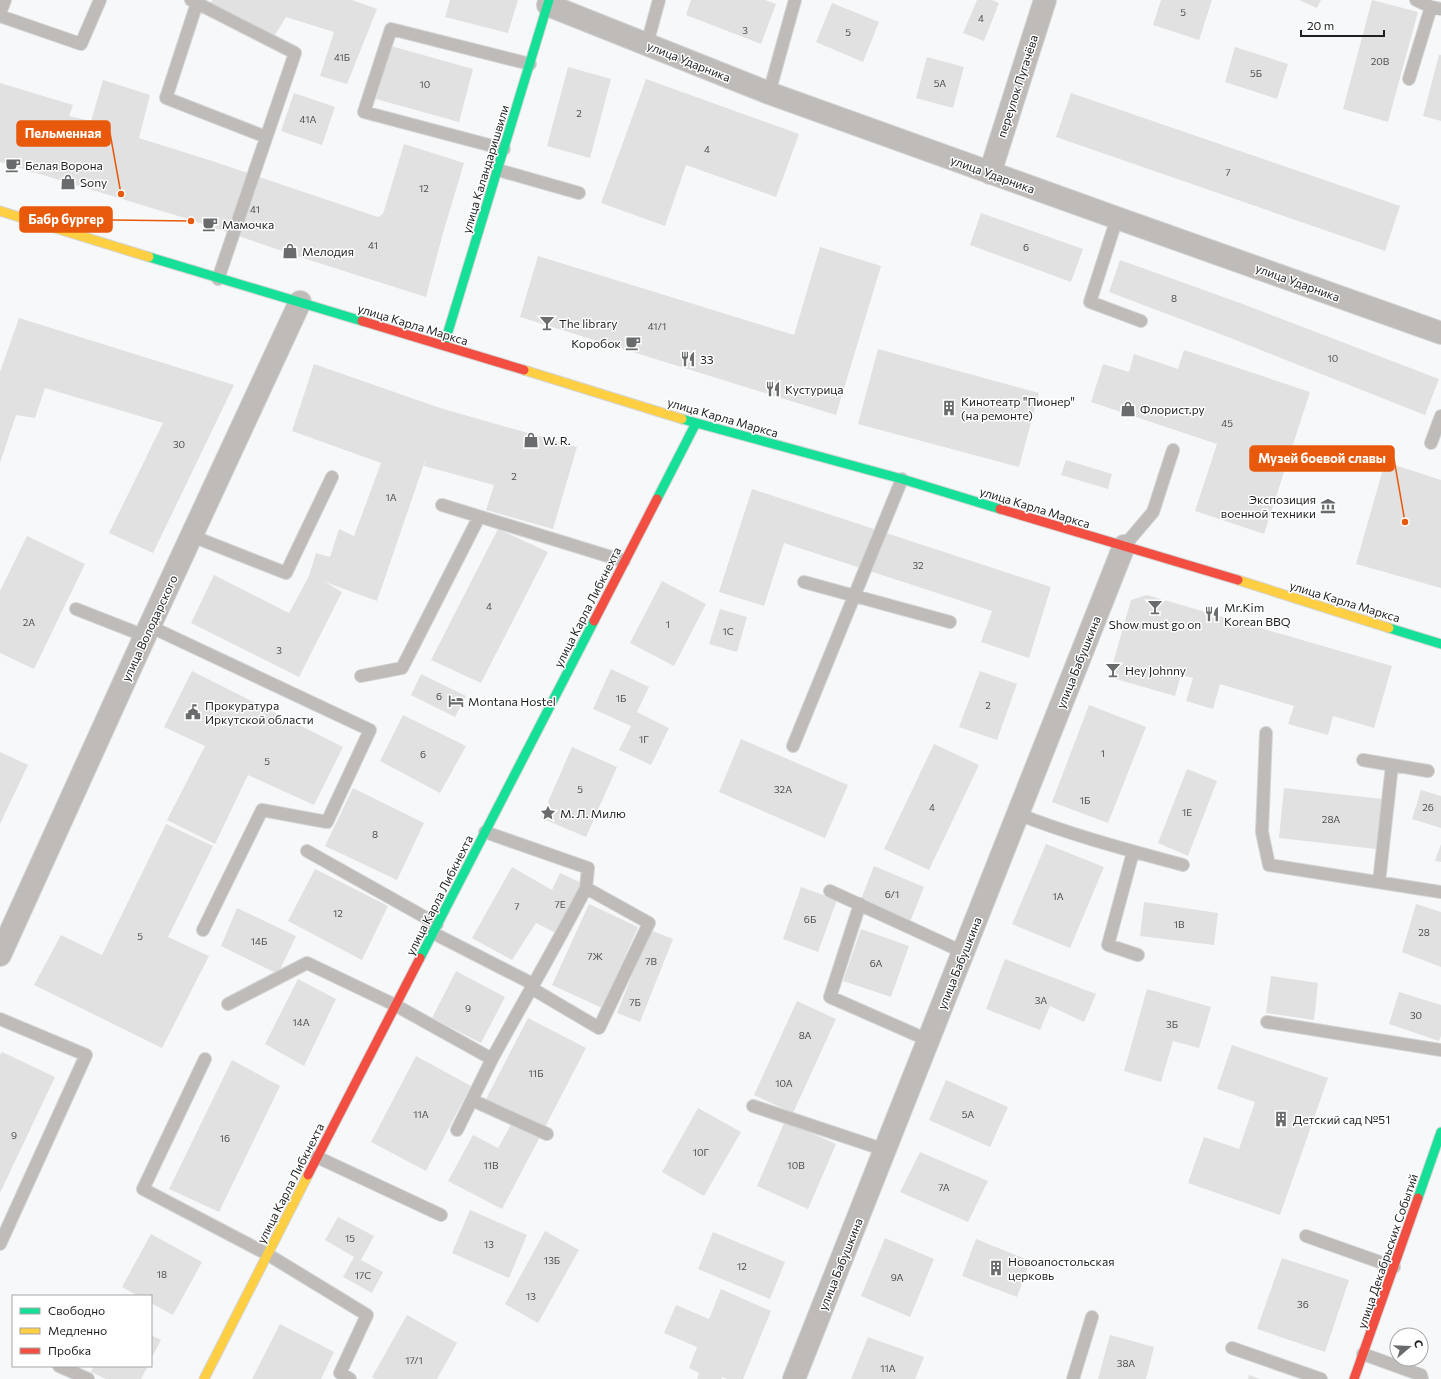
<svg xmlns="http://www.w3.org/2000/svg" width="1441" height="1379" viewBox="0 0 1441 1379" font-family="Commissioner,sans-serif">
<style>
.building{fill:#e1e1e1}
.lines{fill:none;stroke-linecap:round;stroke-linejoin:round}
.lane-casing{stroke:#d4d5d6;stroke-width:14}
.street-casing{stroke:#d4d5d6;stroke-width:24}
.fast-casing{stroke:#d4d5d6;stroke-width:11}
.slow-casing{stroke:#d4d5d6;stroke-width:11}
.jam-casing{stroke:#d4d5d6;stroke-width:11}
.lane{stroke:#bebbb9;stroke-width:12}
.street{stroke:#bebbb9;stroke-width:22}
.fast{stroke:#16e098;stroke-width:9}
.slow{stroke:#ffcf43;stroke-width:9}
.jam{stroke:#f24e42;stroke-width:9}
.labels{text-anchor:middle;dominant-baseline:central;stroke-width:3;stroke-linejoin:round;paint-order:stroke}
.number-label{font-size:10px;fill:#4e5050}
.street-label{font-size:12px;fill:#1d1f20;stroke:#fff}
.poi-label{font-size:12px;fill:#1d1f20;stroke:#fff;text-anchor:start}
.leader{fill:none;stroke:#e8590c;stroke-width:1.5}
.callout-dot{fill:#e8590c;stroke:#fff;stroke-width:1.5}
.callout{fill:#e8590c;stroke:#e8590c;stroke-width:1.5}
.callout-label{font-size:13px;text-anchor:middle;font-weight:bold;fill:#fff}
</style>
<rect width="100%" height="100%" fill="#f6f8fa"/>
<path class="building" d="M212 0H352L377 9 347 84 320 76 334 32 286 17 273 38 210 5Z
M450 0H518L508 33 445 17Z
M691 0H765L776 4 761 44 686 15Z
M977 0H992L999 3 984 41 963 33Z
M1161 0H1212L1199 40 1153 25Z
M1299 0H1321L1317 8Z
M1372 0 1418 12 1388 122 1343 109Z
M832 3 879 22 863 62 816 42Z
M391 46 473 69 459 122 376 99Z
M1235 47 1288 64 1277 99 1225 82Z
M1439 55H1441V121L1423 116Z
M927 57 964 67 953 108 916 98Z
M568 67 611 79 590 158 547 146Z
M646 79 799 134 776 197 686 165 665 226 601 203Z
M103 80 150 95 139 138 209 160 378 217 383 214 404 144 464 163 443 233 426 297 303 258 188 219 0 162V83L73 105 69 116 91 121Z
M294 93 335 107 322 145 281 131Z
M1071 93 1400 206 1385 251 1056 137Z
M981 213 1083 249 1071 282 970 245Z
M820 247 881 266 836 415 520 317 538 256 794 335Z
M1120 260 1240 303 1439 379 1425 415 1228 337 1109 292Z
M19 318 234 385 153 553 109 533 163 423 45 388 35 418 16 415 0 463V372Z
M878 349 1039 393 1019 467 858 424Z
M1184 350 1310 392 1264 534 1195 511 1217 444 1091 402 1103 364 1129 372 1134 354 1178 369Z
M314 364 440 408 577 447 553 529 486 510 494 485 424 466 426 458 377 601 325 582 342 592 299 677 191 623 214 575 289 613 309 576 316 553 330 557 339 529 354 536 381 463 292 431Z
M1066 460 1112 474 1108 489 1061 475Z
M1385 462 1441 480V588L1356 564Z
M752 489 1051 587 1029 658 981 642 992 611 784 543 764 606 719 592Z
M498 529 548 552 481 683 431 660Z
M27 536 85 564 34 669 0 653V591Z
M662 581 706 604 674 666 630 643Z
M1147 595 1392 666 1374 728 1333 716 1328 735 1288 724 1294 706 1220 684 1213 709 1186 701 1193 678 1181 675 1175 696 1109 677 1131 600Z
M720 609 747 617 737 652 709 644Z
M611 669 649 687 637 712 669 728 651 765 619 750 631 726 593 709Z
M192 671 343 747 314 805 248 775 215 844 167 820 205 746 164 727Z
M980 671 1017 684 997 740 959 727Z
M421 674 466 696 455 717 411 695Z
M1089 705 1146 727 1108 823 1052 802Z
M403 715 466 746 440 793 380 761Z
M741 739 848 785 825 838 719 792Z
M934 744 979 765 929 870 884 849Z
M572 747 617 767 586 837 541 818Z
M0 752 28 765 0 824Z
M1187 769 1217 781 1188 856 1158 843Z
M353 788 424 823 397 880 325 846Z
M1284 788 1382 799 1376 849 1279 838Z
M1421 790 1441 796V828L1412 819Z
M166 824 213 846 168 937 209 956 162 1048 34 985 61 935 102 955Z
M1046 844 1104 867 1070 948 1012 924Z
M1441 844V862L1435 861Z
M874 866 924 887 910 922 860 902Z
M512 867 552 890 560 873 584 884 560 935 536 923 512 960 472 938Z
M315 869 388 906 362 960 288 921Z
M801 887 837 900 818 952 783 939Z
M1144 902 1218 913 1214 945 1140 936Z
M589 904 638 927 602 1008 552 985Z
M1416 904 1441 912V967L1402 952Z
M237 908 296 936 278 974 221 946Z
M861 929 909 946 891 997 843 981Z
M650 930 673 939 640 1022 617 1013Z
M1005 959 1096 994 1084 1022 1050 1006 1040 1030 986 1009Z
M456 971 505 997 481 1043 432 1018Z
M1271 976 1318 983 1314 1020 1266 1013Z
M298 979 336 999 304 1066 265 1044Z
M1147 989 1211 1007 1199 1048 1173 1041 1161 1082 1124 1071Z
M1399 992 1441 1005V1036L1439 1041 1389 1024Z
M797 1001 836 1019 793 1113 754 1095Z
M528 1018 586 1048 544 1129 486 1099Z
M1232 1045 1328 1078 1280 1215 1188 1183 1204 1137 1239 1149 1255 1102 1217 1089Z
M2 1052 55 1077 0 1193V1055Z
M416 1056 471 1086 426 1171 371 1142Z
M232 1060 280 1086 219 1212 169 1189Z
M946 1080 1008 1107 990 1147 929 1120Z
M698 1108 741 1132 704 1196 662 1172Z
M513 1121 541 1135 502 1209 448 1181 473 1135 498 1148Z
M785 1121 836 1144 808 1209 757 1186Z
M920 1152 988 1181 968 1222 900 1192Z
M470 1210 527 1235 509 1278 452 1253Z
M338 1217 374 1236 361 1260 383 1272 372 1293 343 1277 354 1257 325 1240Z
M545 1231 579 1250 538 1323 505 1304Z
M713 1232 785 1262 770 1299 698 1269Z
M151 1234 202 1262 173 1315 151 1303V1296H138L122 1287Z
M885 1238 934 1259 910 1317 861 1296Z
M976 1239 1030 1261 1017 1297 962 1276Z
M1282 1258 1349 1280 1325 1352 1257 1329Z
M721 1289 771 1311 743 1379H727L722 1377 721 1379H697L699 1373 689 1368 697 1347 664 1333 676 1305 709 1319Z
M407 1315 457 1343 437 1379H375L372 1377Z
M280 1324 334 1352 321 1379H252Z
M151 1335 161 1340 151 1359Z
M1110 1335 1154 1347 1146 1379H1098Z
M868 1337 924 1357 915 1379H851Z
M94 1366H148L141 1379H106L91 1372Z
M1249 1375 1260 1379H1248Z"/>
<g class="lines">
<g class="lane-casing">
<path id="lane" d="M191 0 295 53 218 279
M1416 0 1431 7 1441 9
M197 3 166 98 266 137
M0 13 5 0
M0 16 81 44 100 0
M647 44 659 0
M1409 79 1431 7
M769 93 795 0
M504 149 364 112 391 29 530 64
M498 170 579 193
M1117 218 1090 302 1141 321
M1431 443 1441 416
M442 505 624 561
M192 536 286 573 332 477
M1124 546 1153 512 1173 450
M804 582 950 622
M76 609 145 636
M149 626 370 730 327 822 262 810 203 930
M361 676 402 668 479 517
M1266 733 1262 832 1269 865 1441 892
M793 746 902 479
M1363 760 1428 771
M1018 814C1071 835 1128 850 1183 865
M485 832 588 868 586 888
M307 851 437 924
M1133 852 1108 945 1138 955
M1379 882 1392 765
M830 891 963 952
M860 904 830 997 928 1040
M433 933 533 984
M228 1004 307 963 395 1005 492 1059 457 1130
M0 1019 86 1055 0 1244
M1267 1022 1441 1050
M205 1059 143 1189 267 1254 367 1315 340 1373 350 1379
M492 1059C523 1002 556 946 586 888L649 923 599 1028 531 988
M472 1100 547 1134
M753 1106 885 1150
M317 1157 441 1215
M1306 1236 1394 1267
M1232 1348 1321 1379
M1363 1354 1421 1375 1422 1379
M59 1366 88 1379
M1073 1379 1092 1317"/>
</g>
<g class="street-casing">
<path id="street" d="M548 5 769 93 1117 218 1441 333
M990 173 1045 0
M0 955 145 636 300 302
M794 1379 1124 546"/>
</g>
<g class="fast-casing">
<path id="fast" d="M149 257 362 321
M444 345 549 0
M682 419 902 479 1000 509
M657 499 696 423
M1389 628 1441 644
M420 958 594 621
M1418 1198 1441 1132"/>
</g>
<g class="slow-casing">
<path id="slow" d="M0 211 149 257
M524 370 682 419
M1238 580 1389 628
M204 1379 308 1175"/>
</g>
<g class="jam-casing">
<path id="jam" d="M362 321 524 370
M1000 509 1238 580
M594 621 657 499
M308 1175 420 958
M1354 1379 1418 1198"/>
</g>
<use href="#lane" class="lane"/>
<use href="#street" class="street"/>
<use href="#fast" class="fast"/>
<use href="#slow" class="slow"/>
<use href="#jam" class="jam"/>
</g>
<defs>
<g id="cafe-bare" transform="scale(1.2)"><path d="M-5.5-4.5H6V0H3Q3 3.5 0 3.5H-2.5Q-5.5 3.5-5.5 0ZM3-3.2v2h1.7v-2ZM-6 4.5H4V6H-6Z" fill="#696b6c" stroke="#fff" stroke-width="2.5" paint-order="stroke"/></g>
<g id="shop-bare" transform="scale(1.2)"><path d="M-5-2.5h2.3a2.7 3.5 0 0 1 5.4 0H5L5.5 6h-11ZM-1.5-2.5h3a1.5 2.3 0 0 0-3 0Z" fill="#696b6c" stroke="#fff" stroke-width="2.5" paint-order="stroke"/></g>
<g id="bar-bare" transform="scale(1.2)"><path d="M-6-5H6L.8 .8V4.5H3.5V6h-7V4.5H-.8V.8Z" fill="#696b6c" stroke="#fff" stroke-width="2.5" paint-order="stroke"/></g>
<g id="restaurant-bare" transform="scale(1.2)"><path d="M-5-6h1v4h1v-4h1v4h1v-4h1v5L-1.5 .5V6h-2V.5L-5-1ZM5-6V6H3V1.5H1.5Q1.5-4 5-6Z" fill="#696b6c" stroke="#fff" stroke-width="2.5" paint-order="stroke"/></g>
<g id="building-bare" transform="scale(1.2)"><path d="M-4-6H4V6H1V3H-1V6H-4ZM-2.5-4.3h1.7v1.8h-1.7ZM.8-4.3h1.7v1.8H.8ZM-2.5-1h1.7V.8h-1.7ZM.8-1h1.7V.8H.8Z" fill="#696b6c" stroke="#fff" stroke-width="2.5" paint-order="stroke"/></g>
<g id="museum-bare" transform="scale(1.2)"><path d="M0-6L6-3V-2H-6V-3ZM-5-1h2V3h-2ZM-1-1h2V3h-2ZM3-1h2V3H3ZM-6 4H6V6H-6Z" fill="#696b6c" stroke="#fff" stroke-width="2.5" paint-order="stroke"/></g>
<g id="hotel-bare" transform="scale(1.2)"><path d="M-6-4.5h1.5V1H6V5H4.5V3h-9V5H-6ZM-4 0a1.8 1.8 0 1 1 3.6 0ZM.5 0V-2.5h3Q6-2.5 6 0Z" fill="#696b6c" stroke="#fff" stroke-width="2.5" paint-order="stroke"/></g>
<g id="civic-bare" transform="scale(1.2)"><path d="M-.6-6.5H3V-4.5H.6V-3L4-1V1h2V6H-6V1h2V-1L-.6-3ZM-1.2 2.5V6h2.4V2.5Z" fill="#696b6c" stroke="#fff" stroke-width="2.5" paint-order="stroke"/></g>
<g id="sight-bare" transform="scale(1.2)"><path d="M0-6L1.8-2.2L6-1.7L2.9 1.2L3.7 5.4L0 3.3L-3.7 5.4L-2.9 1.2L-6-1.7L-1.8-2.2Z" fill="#696b6c" stroke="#fff" stroke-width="2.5" paint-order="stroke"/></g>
</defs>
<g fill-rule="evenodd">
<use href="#cafe-bare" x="13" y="165"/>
<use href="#shop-bare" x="68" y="182"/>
<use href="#cafe-bare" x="210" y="224"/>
<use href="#shop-bare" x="290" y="251"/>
<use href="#bar-bare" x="547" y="323"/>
<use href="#cafe-bare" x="633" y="343"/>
<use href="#restaurant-bare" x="688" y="359"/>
<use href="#restaurant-bare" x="773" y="389"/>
<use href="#building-bare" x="949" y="408"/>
<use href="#shop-bare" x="1128" y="409"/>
<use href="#shop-bare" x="531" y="440"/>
<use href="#museum-bare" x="1328" y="506"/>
<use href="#bar-bare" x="1155" y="607"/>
<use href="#restaurant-bare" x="1212" y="614"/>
<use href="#bar-bare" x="1113" y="670"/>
<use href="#hotel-bare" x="456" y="701"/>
<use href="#civic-bare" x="193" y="712"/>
<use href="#sight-bare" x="548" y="813"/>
<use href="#building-bare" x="1281" y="1119"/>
<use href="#building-bare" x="996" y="1268"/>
</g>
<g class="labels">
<g class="number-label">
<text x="1183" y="12">5</text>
<text x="981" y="18">4</text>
<text x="745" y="30">3</text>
<text x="848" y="32">5</text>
<text x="342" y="57">41Б</text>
<text x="1380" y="61">20В</text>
<text x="1256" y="73">5Б</text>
<text x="940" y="83">5А</text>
<text x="425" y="84">10</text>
<text x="579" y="113">2</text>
<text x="308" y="119">41А</text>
<text x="707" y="149">4</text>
<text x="1228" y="172">7</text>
<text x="424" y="188">12</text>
<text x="255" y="209">41</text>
<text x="373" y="245">41</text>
<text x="1026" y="247">6</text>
<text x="1174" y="298">8</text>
<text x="657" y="326">41/1</text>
<text x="1333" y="358">10</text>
<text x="1227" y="423">45</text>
<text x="179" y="444">30</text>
<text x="514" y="476">2</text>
<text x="391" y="497">1А</text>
<text x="918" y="565">32</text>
<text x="489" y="606">4</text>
<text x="29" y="622">2А</text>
<text x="668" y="624">1</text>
<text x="728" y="631">1С</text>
<text x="279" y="650">3</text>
<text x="439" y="696">6</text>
<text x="621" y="698">1Б</text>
<text x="988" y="705">2</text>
<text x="644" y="739">1Г</text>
<text x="1103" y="753">1</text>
<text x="423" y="754">6</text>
<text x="267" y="761">5</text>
<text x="580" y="789">5</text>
<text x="783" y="789">32А</text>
<text x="1085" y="800">1Б</text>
<text x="932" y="807">4</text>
<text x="1428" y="807">26</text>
<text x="1187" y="812">1Е</text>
<text x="1331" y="819">28А</text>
<text x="375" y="834">8</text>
<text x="892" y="894">6/1</text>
<text x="1058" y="896">1А</text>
<text x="560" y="904">7Е</text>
<text x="517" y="906">7</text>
<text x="338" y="913">12</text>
<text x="810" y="919">6Б</text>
<text x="1179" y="924">1В</text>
<text x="1424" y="932">28</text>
<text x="140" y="936">5</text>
<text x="259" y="941">14Б</text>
<text x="595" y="956">7Ж</text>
<text x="651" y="961">7В</text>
<text x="876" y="963">6А</text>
<text x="1041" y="1000">3А</text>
<text x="635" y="1002">7Б</text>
<text x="468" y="1008">9</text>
<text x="1416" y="1015">30</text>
<text x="301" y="1022">14А</text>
<text x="1172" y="1024">3Б</text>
<text x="805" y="1035">8А</text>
<text x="536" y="1073">11Б</text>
<text x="784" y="1083">10А</text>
<text x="421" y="1114">11А</text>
<text x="968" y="1114">5А</text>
<text x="14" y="1135">9</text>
<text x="225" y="1138">16</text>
<text x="701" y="1152">10Г</text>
<text x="491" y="1165">11В</text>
<text x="796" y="1165">10В</text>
<text x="944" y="1187">7А</text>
<text x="350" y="1238">15</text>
<text x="489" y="1244">13</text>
<text x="552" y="1260">13Б</text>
<text x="742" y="1266">12</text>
<text x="162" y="1274">18</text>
<text x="363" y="1275">17С</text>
<text x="897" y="1277">9А</text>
<text x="531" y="1296">13</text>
<text x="1303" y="1304">36</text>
<text x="414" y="1360">17/1</text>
<text x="1126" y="1363">38А</text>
<text x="888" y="1368">11А</text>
</g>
<g class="street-label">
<text transform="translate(689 61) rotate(22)">улица Ударника</text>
<text transform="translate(1017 86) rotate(-72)">переулок Пугачёва</text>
<text transform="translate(485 169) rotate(-73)">улица Каландаришвили</text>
<text transform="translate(993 174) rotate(20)">улица Ударника</text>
<text transform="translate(1298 282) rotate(20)">улица Ударника</text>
<text transform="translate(413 324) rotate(17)">улица Карла Маркса</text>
<text transform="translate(723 417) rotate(16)">улица Карла Маркса</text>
<text transform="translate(1035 507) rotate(17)">улица Карла Маркса</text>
<text transform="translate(1345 601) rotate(17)">улица Карла Маркса</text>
<text transform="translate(587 607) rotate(-63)">улица Карла Либкнехта</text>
<text transform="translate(149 628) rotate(-65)">улица Володарского</text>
<text transform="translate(1078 662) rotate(-68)">улица Бабушкина</text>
<text transform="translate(439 895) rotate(-63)">улица Карла Либкнехта</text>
<text transform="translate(959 963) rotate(-68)">улица Бабушкина</text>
<text transform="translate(290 1183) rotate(-63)">улица Карла Либкнехта</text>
<text transform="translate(1387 1251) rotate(-71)">улица Декабрьских Событий</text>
<text transform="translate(840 1264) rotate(-68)">улица Бабушкина</text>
</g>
<g class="poi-label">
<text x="25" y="165">Белая Ворона</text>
<text x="80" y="182">Sony</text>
<text x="222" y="224">Мамочка</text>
<text x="302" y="251">Мелодия</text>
<text x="559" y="323">The library</text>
<text x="621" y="343" text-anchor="end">Коробок</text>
<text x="700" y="359">33</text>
<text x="785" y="389">Кустурица</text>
<text x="961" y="401">Кинотеатр "Пионер"<tspan x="961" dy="14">(на ремонте)</tspan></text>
<text x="1140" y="409">Флорист.ру</text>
<text x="543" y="440">W. R.</text>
<text x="1316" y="499" text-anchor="end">Экспозиция<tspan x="1316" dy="14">военной техники</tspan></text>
<text x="1224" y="607">Mr.Kim<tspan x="1224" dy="14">Korean BBQ</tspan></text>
<text x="1155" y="624" text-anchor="middle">Show must go on</text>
<text x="1125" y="670">Hey Johnny</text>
<text x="468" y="701">Montana Hostel</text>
<text x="205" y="705">Прокуратура<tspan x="205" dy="14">Иркутской области</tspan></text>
<text x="560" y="813">М. Л. Милю</text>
<text x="1293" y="1119">Детский сад №51</text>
<text x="1008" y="1261">Новоапостольская<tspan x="1008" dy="14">церковь</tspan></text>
</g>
</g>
<path class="leader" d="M121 194L110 133M191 221L112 220M1405 522L1394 459"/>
<g class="callout-dot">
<circle cx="121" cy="194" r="4"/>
<circle cx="191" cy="221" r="4"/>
<circle cx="1405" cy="522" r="4"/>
</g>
<g class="callout">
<rect x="17" y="121" width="93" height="25" rx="4"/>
<rect x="20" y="207" width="92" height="25" rx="4"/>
<rect x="1250" y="446" width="144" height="25" rx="4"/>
</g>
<g class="callout-label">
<text x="63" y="138">Пельменная</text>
<text x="66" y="224">Бабр бургер</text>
<text x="1322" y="463">Музей боевой славы</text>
</g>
<rect x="12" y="1295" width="140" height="72" fill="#ffffff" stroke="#a5a5a6"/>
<rect x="20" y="1308" width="20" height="6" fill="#16e098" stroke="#a5a5a6"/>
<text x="48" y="1315" font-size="12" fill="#1d1f20">Свободно</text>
<rect x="20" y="1328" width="20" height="6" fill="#ffcf43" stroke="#a5a5a6"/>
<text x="48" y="1335" font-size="12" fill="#1d1f20">Медленно</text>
<rect x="20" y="1348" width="20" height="6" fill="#f24e42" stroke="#a5a5a6"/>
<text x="48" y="1355" font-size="12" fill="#1d1f20">Пробка</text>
<g transform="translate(1409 1347) rotate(71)"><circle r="19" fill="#ffffff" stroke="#a5a5a6"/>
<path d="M0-3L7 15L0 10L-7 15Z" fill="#696b6c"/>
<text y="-6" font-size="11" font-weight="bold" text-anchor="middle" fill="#1d1f20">С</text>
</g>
<path d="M1301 30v6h83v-6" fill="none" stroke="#1d1f20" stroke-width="2"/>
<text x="1307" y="30" font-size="12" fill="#1d1f20" stroke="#ffffff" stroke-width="3" paint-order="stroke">20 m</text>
</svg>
